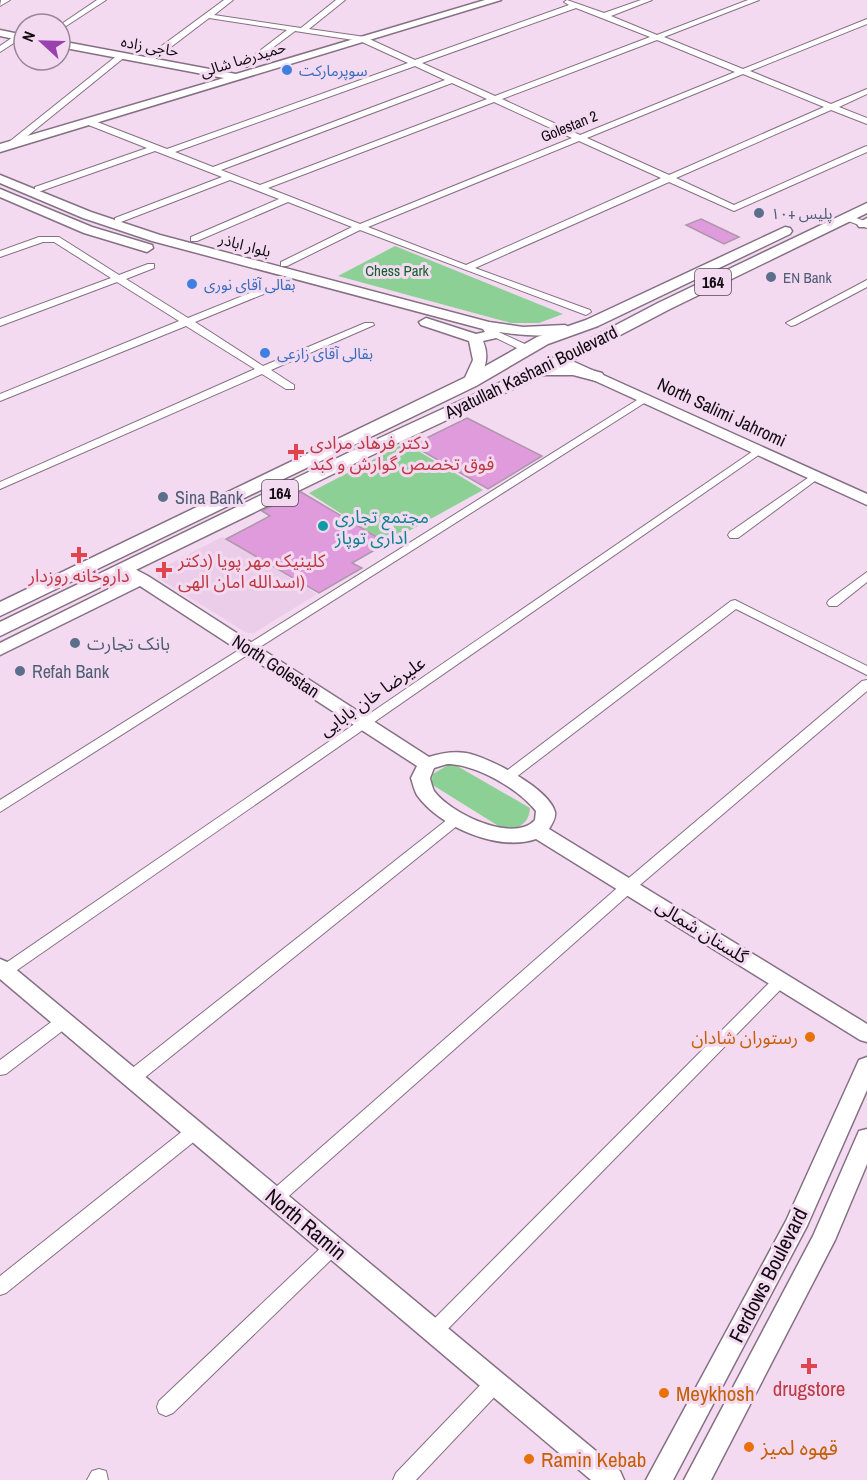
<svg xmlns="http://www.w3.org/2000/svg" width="867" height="1480" viewBox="0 0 867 1480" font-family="'Archivo Narrow','Noto Sans Arabic',sans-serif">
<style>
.built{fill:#ebcde9}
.green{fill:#8cd096}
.building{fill:#e09bdc;stroke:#ad97ac;stroke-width:1.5}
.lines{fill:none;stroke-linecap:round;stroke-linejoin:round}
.street-casing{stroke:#867084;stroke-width:2}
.secondary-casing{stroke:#867084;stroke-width:3}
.primary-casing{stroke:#867084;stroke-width:3}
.street{fill:#fff;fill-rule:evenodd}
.secondary{fill:#fff;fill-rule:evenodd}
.primary{fill:#fff;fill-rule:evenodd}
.shop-dot{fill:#3f7fe0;stroke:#f3daf1;stroke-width:2}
.service-dot{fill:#5c6f8a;stroke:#f3daf1;stroke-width:2}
.health-dot{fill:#e0444e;stroke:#f3daf1;stroke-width:2}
.culture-dot{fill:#0f9aa8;stroke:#f3daf1;stroke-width:2}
.food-dot{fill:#e8710a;stroke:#f3daf1;stroke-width:2}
.labels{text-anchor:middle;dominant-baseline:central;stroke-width:6;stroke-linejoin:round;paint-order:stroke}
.far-street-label{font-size:15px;fill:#110a11;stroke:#f3daf1}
.far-shop-label{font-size:15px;fill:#366cbe;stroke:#f3daf1;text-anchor:start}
.far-service-label{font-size:15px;fill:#4e5e75;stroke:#f3daf1;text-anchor:start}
.far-park-label{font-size:15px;fill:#0f632a;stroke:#f3daf1}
.shield{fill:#f3daf1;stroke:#554854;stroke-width:1.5}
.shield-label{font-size:16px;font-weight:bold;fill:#110a11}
.street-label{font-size:18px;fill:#110a11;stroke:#f3daf1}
.health-label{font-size:18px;fill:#be3a42;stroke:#f3daf1;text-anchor:start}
.service-label{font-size:18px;fill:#4e5e75;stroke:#f3daf1;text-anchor:start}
.culture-label{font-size:18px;fill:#0d838f;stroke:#f3daf1;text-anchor:start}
.food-label{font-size:18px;fill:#c56008;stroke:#f3daf1;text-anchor:end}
.near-street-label{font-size:21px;fill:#110a11;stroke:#f3daf1}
.near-health-label{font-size:21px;fill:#be3a42;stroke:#f3daf1}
.near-food-label{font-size:21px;fill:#c56008;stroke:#f3daf1;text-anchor:start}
</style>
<rect width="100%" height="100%" fill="#f3daf1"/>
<path class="built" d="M222 537 253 555 317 594 254 633H247L158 578 162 568Z"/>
<path class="green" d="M395 246 563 314 539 323H511L338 276Z
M405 443 483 490 387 543 309 493Z
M448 765 457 766 530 808C529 824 519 828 505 830L431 784 433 774Z"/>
<path class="building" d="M701 219 739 237 724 244 686 225Z
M467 418 542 456 488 489 412 445Z
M301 492 387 543 352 563 362 568 319 593 226 539 270 516 262 511Z"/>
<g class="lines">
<g class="street-casing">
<path id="street" d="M10 0 0 6 1 0Z
M97 0H106L60 30V25Z
M224 0H233L214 15 301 28 336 0H345L309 29 365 37 415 60 569 5 564 2 567 0 604 13 641 0H652L611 16 657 35 748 0H759L664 37 743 69 867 19V24L750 71 831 104 867 89V94L839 107 867 118V124L831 110 676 178 734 205 864 147 867 146V152L734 211 669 182 475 268 590 310 591 312 586 315 360 230 287 266H281V262L352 227 288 202 197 241H191V237L279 199 230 180 121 222H115V218L222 177 155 151 41 191H35V187L147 148 86 124V120H92L167 149 408 63 360 41 295 31 247 67 243 65 244 63 287 30 209 18 150 63H144V59ZM576 8 650 37 495 96 422 63ZM657 40 735 72 580 135 502 99ZM415 66 445 80 213 167 175 152ZM743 74 824 107 669 175 587 138ZM452 83 487 99 260 185 221 170ZM494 102 572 138 360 224 268 188ZM579 141 661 178 466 265 368 227Z
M16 35 23 37 0 52V46Z
M119 54 126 56 15 146H9V142Z
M846 214 867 222V228L843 219V215Z
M39 237H59L119 275 148 264H154V268L126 279 188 318 265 287H271V291L195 322 263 366 365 323H373L374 325 271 370 294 385V389H286L262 374 0 489V482L255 369 186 326 0 401V394L179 321 117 282 0 326V319L111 278 54 242H43L0 257V251Z
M867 280V287L795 325 791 326 786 323Z
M492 329 529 346 530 348 529 350H521L488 334V330Z
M645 395 649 396V400L0 812V800Z
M759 447 763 448V452L10 975H0V967Z
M815 473 821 476 819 478 738 538H730L728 535 730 532Z
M867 572V582L837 606H829L827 603 829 600Z
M735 600 867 666V675L736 609 511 781H501L499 778 501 775 731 601Z
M867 680V691L634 890 281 1203 275 1205 269 1203 266 1198 269 1193 624 882 862 681Z
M458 813 463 815 465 818 463 821 138 1083 132 1085 126 1083 124 1078 126 1073 453 815Z
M781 974 786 976 789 980 786 984 440 1337 434 1339 428 1337 425 1331 428 1325 776 976Z
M64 1015 70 1017 72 1021 70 1025 6 1074 0 1075V1060L58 1017Z
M195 1124 201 1126 203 1131 201 1136 6 1293 0 1295V1276L189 1126Z
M333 1239 339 1242 342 1247 339 1252 173 1413 166 1416 159 1413 157 1407 159 1401 327 1242Z
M495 1374 502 1377 504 1383 502 1389 416 1480H393L396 1473 488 1377Z
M99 1469 106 1471 108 1480H87L92 1471Z"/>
</g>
<g class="secondary-casing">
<path id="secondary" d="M485 0H501L0 152V144L224 78 60 47V41L236 74Z
M0 30 24 35V41L0 36Z
M0 175 91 212 160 235 489 322 523 327 565 325 572 329C560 340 514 334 499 332L496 338 483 341C490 358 485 370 475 385H465L463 382 473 360 469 341 421 325 419 322 426 318 476 334 485 332 483 329 152 241 83 218 0 183Z
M0 189 92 227 152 245 153 248 147 252 84 233 0 197Z
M867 218V227H859L857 224Z
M561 356 867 494V505L556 363 554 360 556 357Z
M125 564 148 576 429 757C442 753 453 751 466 753 488 757 549 788 555 812 556 818 552 824 549 829L867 1024V1042L860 1040 536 839C498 852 440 827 417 795 414 790 413 784 411 778L417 766 140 586 0 655V643L129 579 117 569ZM447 764C475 764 518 788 536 811L535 820C513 844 450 813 434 791 432 787 431 782 430 778L434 768Z
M0 959 7 962 620 1471 624 1480H591L0 979Z
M867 1057V1090L807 1226 673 1480H646L786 1221 859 1060Z
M867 1129V1164L835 1240 711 1480H684L813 1236 859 1131Z"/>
</g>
<g class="primary-casing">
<path id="primary" d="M867 203V213L670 309 563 365H573L602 373 604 376 602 379 596 381 573 375H543L370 456 0 636V622L358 448 555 357 658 303Z
M785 227 790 228 792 231 790 234 598 326 548 344 476 386 0 616V602L464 378 537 337 586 320Z"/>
</g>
<use href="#street" class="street"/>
<use href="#secondary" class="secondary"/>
<use href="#primary" class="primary"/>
</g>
<g class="shop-dot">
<circle cx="287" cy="70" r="6"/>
<circle cx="192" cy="284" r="6"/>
<circle cx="265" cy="353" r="6"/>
</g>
<g class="service-dot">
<circle cx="759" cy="213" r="6"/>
<circle cx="771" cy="277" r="6"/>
<circle cx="163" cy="497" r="6"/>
<circle cx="75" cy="643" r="6"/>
<circle cx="20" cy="671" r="6"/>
</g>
<g class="health-dot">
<path d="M293 443h6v6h6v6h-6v6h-6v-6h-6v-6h6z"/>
<path d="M76 546h6v6h6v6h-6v6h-6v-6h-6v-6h6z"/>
<path d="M161 561h6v6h6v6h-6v6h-6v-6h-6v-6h6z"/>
<path d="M806 1357h6v6h6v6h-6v6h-6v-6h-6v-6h6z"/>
</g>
<circle class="culture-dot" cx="323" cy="526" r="6"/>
<g class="food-dot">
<circle cx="810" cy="1037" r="6"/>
<circle cx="664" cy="1393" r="6"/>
<circle cx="749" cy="1447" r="6"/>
<circle cx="529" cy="1459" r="6"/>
</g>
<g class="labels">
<g class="far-street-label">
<text transform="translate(150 46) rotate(10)">حاجی زاده</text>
<text transform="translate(243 59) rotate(-17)">حمیدرضا شالی</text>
<text transform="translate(569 126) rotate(-22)">Golestan 2</text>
<text transform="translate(245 245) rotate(15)">بلوار اباذر</text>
</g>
<g class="far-shop-label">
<text x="299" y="70">سوپرمارکت</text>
<text x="204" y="284">بقالی آقای نوری</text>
<text x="277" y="353">بقالی آقای زارعی</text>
</g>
<g class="far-service-label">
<text x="771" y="213">پلیس +۱۰</text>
<text x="783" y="277">EN Bank</text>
</g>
<g class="far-park-label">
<text x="397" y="270">Chess Park</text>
</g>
<g class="shield">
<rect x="695" y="269" width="36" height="26" rx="4.5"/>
<rect x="262" y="480" width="36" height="26" rx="4.5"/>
</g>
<g class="shield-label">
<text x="713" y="282">164</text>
<text x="280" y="493">164</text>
</g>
<g class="street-label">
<text transform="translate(531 372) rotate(-26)">Ayatullah Kashani Boulevard</text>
<text transform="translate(722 412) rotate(25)">North Salimi Jahromi</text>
<text transform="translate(276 666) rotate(33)">North Golestan</text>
<text transform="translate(372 696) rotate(-35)">علیرضا خان بابایی</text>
<text transform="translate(702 931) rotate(32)">گلستان شمالی</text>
</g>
<g class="health-label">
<text x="310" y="442">دکتر فرهاد مرادی<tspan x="310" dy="21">فوق تخصص گوارش و کبد</tspan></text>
<text x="178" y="560">کلینیک مهر پویا (دکتر<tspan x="178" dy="21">اسدالله امان الهی)</tspan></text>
<text x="79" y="575" text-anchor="middle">داروخانه روزدار</text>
</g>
<g class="service-label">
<text x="175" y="497">Sina Bank</text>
<text x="87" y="643">بانک تجارت</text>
<text x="32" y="671">Refah Bank</text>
</g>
<g class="culture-label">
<text x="335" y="516">مجتمع تجاری<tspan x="335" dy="21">اداری توپاز</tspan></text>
</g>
<g class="food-label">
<text x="798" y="1037">رستوران شادان</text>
</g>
<g class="near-street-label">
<text transform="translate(306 1224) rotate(40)">North Ramin</text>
<text transform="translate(768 1275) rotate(-63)">Ferdows Boulevard</text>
</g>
<g class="near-health-label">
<text x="809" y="1388">drugstore</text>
</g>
<g class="near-food-label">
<text x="676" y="1393">Meykhosh</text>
<text x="761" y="1447">قهوه لمیز</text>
<text x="541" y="1459">Ramin Kebab</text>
</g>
</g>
<g transform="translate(42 42) rotate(292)"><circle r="28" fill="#f3daf1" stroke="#998797" stroke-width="1.5"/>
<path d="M0-4.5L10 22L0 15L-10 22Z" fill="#9942af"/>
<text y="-9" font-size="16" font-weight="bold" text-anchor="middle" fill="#110a11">N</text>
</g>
</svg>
